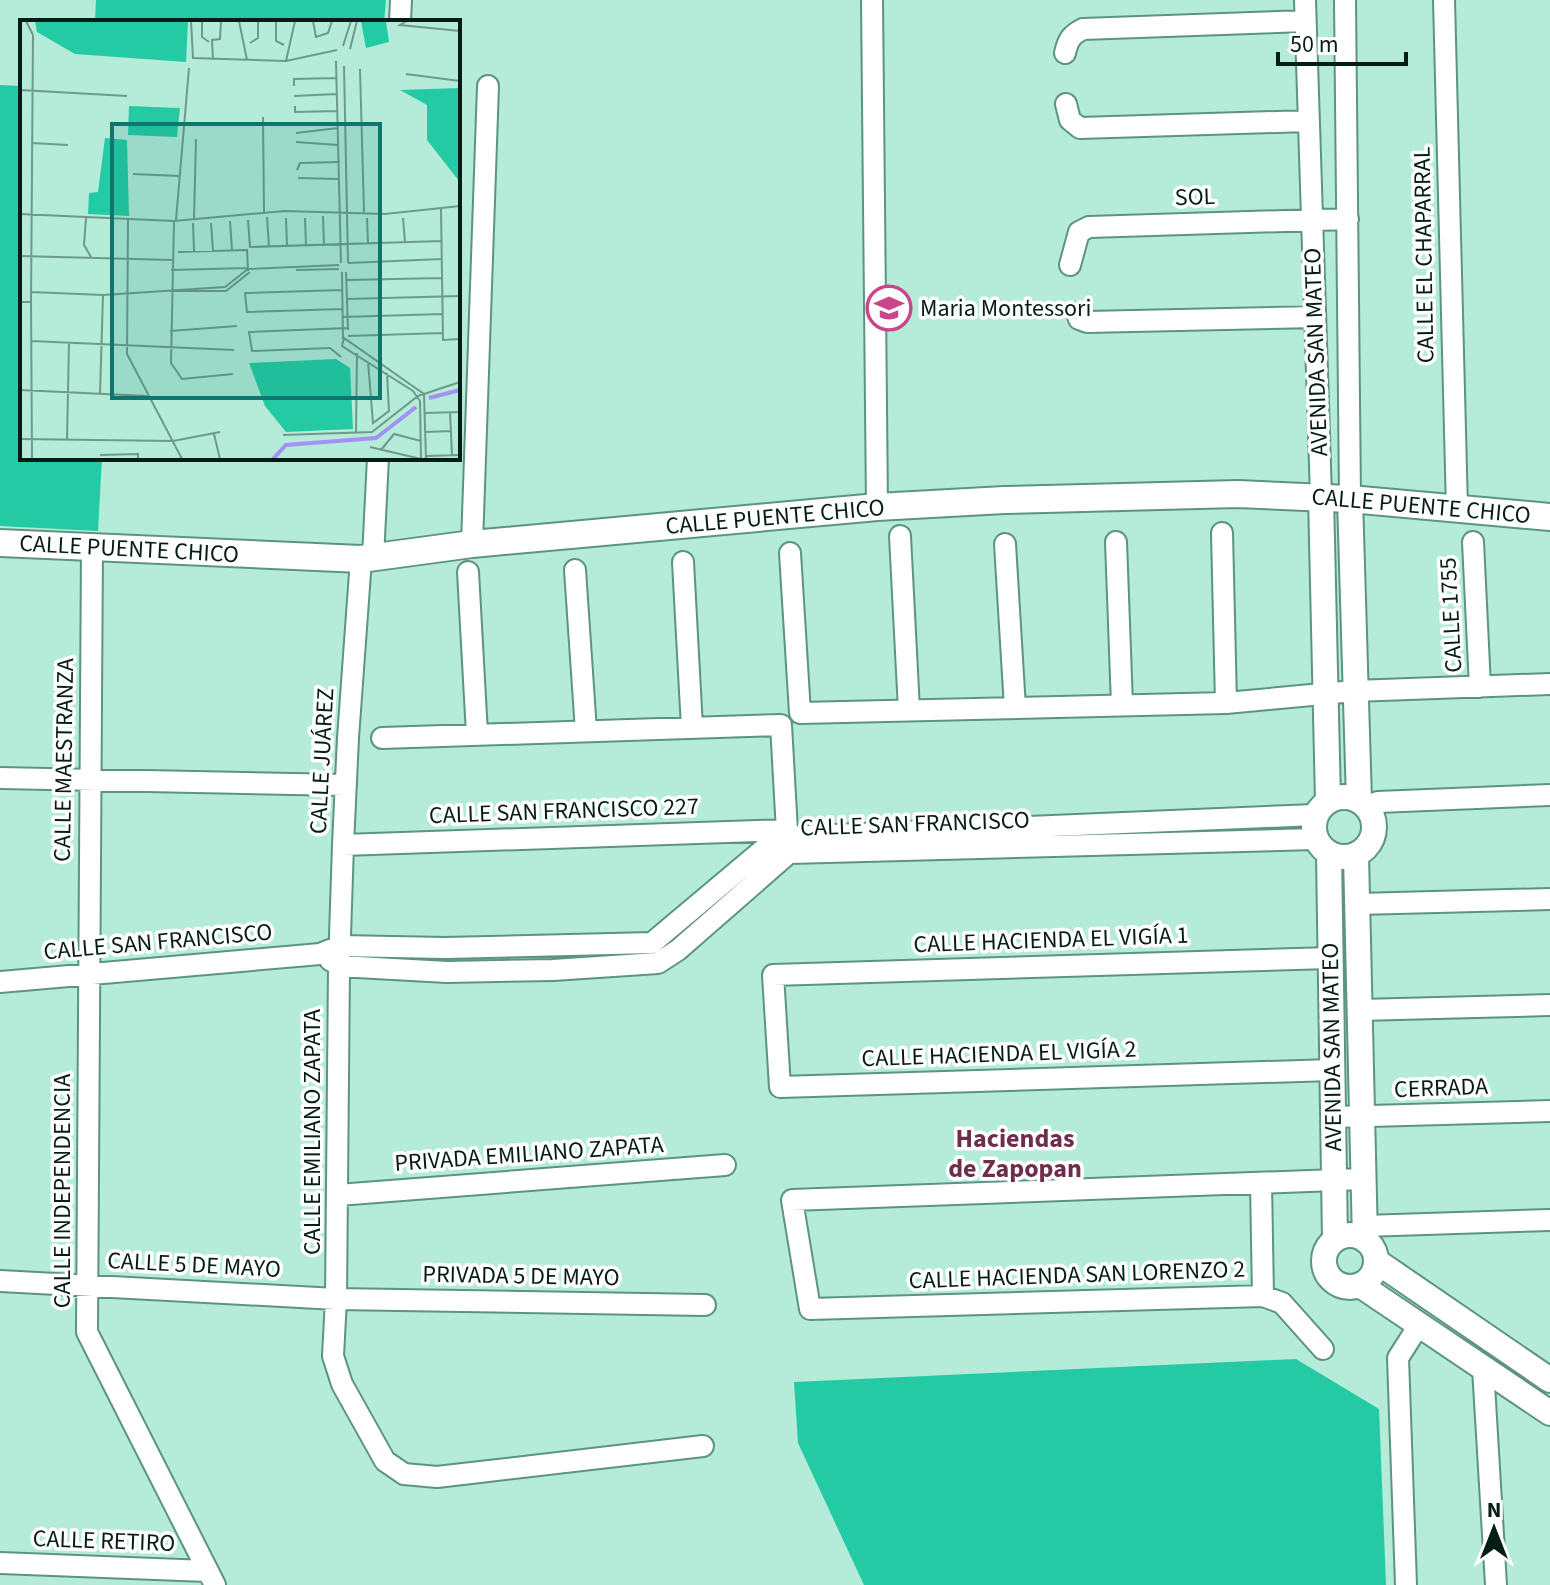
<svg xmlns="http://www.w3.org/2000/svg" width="1550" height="1585" viewBox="0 0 1550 1585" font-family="'Source Sans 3',sans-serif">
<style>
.green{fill:#24caa4}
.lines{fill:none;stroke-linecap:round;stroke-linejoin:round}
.minor-casing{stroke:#5d9382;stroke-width:24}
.tertiary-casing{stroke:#5d9382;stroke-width:28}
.secondary-casing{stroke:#5d9382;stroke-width:30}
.minor{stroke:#fff;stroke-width:20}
.tertiary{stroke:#fff;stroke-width:24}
.secondary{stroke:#fff;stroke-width:26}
.labels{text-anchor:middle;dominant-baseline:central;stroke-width:7;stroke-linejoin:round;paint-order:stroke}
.street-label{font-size:24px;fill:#061c16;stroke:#fff}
.poi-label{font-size:24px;fill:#061c16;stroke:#fff;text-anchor:start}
.neighbourhood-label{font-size:26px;font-weight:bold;fill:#6e2d4d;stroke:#fff}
.inset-river{fill:none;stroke:#a591f5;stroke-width:4}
.inset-road{fill:none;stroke:#6e998b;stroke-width:2}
.view{fill:#0f766e;fill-opacity:0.15;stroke:#0f766e;stroke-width:4}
.inset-edge{fill:none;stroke:#061c16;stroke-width:4}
</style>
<rect width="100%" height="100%" fill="#b4ecd9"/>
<path class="green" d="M96 0H386L384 22H95Z
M0 85 22 86V458H102L98 531 0 526Z
M1296 1359 1379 1409 1386 1585H864L798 1443 794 1382Z"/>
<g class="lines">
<g class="minor-casing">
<path id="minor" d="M872 0 877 507
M1305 0 1321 497
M1345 0 1350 499
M1444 0 1457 509
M400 22 401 0
M1065 53C1068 40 1071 35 1083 29L1305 21
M1066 104 1070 120 1080 128 1307 121
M1070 265 1079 232 1089 227 1348 219
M1077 313 1079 319 1087 322 1315 317
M1222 533 1226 703
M900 536 909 710
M1116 542 1122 705
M1473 542 1480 687
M472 544 488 86
M1005 544 1015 708
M92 547 87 1332 215 1585
M790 553 800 713 1226 703 1354 691 1550 684
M373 557 378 458
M361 559 348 738 343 845 339 966 336 1299 333 1356 342 1384 385 1461 404 1474 437 1477 703 1446
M683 562 692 728
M575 570 586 731
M468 572 477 734
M382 738 781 725 788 849
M0 778 346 785
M1366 806 1378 802 1550 795
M343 845 786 830
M1358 904 1550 899
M1330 958 773 975 780 1087 1332 1070
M330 960 339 966 447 972 553 970 658 963 678 950 789 853 1315 839
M0 982 320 954 340 946 445 948 652 943 771 843 786 837 1315 815
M1360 1010 1550 1005
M1333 1117 1550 1111
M1261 1183 1263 1296
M338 1195 725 1165
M1364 1226 1550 1220
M0 1281 336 1299 705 1305
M1323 1349 1282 1303 1263 1296 810 1309 792 1200 1363 1179
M1483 1368 1496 1585
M0 1563 207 1571
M1406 1585 1398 1358 1419 1325"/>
</g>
<g class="tertiary-casing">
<path id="tertiary" d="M1321 497 1328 801
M1350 499 1359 801
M1314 827a30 30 0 1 1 60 0a30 30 0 1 1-60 0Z
M1329 854 1335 1240
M1356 855 1365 1240
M1324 1261a26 26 0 1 1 52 0a26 26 0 1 1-52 0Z
M1376 1261 1550 1380
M1360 1285 1550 1413"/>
</g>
<g class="secondary-casing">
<path id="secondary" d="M0 543 361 559 472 544 877 507 1004 500 1238 494 1350 499 1550 517"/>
</g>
<use href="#minor" class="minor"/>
<use href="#tertiary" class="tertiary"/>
<use href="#secondary" class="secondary"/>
</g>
<defs>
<g id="school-ring" transform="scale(2.3)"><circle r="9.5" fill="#fff" stroke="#ca468b" stroke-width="1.5"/><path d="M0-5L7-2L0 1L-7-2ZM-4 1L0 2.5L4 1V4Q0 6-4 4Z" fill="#ca468b"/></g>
</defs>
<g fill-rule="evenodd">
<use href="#school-ring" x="889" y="308"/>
</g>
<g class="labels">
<g class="street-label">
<text transform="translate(1195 197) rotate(-2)">SOL</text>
<text transform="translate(1424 255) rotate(-91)">CALLE EL CHAPARRAL</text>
<text transform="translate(1316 352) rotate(-92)">AVENIDA SAN MATEO</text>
<text transform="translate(1421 506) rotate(5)">CALLE PUENTE CHICO</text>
<text transform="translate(775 517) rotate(-5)">CALLE PUENTE CHICO</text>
<text transform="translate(129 549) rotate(3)">CALLE PUENTE CHICO</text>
<text transform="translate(1451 615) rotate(-93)">CALLE 1755</text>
<text transform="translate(64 760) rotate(-89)">CALLE MAESTRANZA</text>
<text transform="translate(322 761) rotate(-87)">CALLE JUÁREZ</text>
<text transform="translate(564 811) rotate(-2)">CALLE SAN FRANCISCO 227</text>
<text transform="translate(915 824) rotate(-2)">CALLE SAN FRANCISCO</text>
<text transform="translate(1051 940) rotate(-2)">CALLE HACIENDA EL VIGÍA 1</text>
<text transform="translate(158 942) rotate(-5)">CALLE SAN FRANCISCO</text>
<text transform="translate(1332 1047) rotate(-91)">AVENIDA SAN MATEO</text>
<text transform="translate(999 1054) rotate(-2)">CALLE HACIENDA EL VIGÍA 2</text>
<text transform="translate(1441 1088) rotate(-2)">CERRADA</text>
<text transform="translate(312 1132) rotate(-90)">CALLE EMILIANO ZAPATA</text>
<text transform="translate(529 1154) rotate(-4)">PRIVADA EMILIANO ZAPATA</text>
<text transform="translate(62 1191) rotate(-90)">CALLE INDEPENDENCIA</text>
<text transform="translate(194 1265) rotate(3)">CALLE 5 DE MAYO</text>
<text transform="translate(1077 1275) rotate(-2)">CALLE HACIENDA SAN LORENZO 2</text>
<text transform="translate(521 1276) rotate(1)">PRIVADA 5 DE MAYO</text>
<text transform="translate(104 1541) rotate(2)">CALLE RETIRO</text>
</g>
<g class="poi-label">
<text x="920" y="308">Maria Montessori</text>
</g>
<g class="neighbourhood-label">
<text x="1015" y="1138">Haciendas<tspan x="1015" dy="30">de Zapopan</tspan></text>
</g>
</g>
<g transform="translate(20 20)">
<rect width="440" height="440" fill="#b4ecd9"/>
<path d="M15 1H168L166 42 55 34 17 12ZM341 1H366L369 22 346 28ZM440 68V182L439 161 407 120V85L380 70ZM109 86 160 88 157 117 108 115ZM85 118 107 120 109 196 68 194 69 173 78 172ZM316 339 330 348 333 409 266 412 245 386 229 343Z" fill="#24caa4"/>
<path class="inset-river" d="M409 378 440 370M253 439 266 425 356 418 396 387"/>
<path class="inset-road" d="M6 1 13 15 11 282M171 1 173 38 266 41 317 30M182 1V17L189 22M219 1 227 40M256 1V21L264 25M293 1 296 17 308 13 312 1M387 1 380 5 440 11M230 23 238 18V1M323 26 331 1M330 29 337 1M193 40 192 20 200 19 201 1M266 41 275 1M316 41 321 243M324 46 328 243M340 49 344 192M386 54 440 61M274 66V59L316 58M0 70 107 76M274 76 317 74M0 82 1 154M275 86V92L317 91M243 97 244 192M276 113 318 108M276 122 318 125M12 123 48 125M277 150 280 143 320 142M113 154 159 156M278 158 319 159M421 189 423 320 440 319M0 194 154 201 265 191 365 194 440 186M303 196 304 226M247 197 249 227M66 198 64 225 71 237M174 198 176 119M266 198 267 226M285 198 286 226M347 198 348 223M383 198 385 222M108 200 107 334 162 439M156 200 169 48M228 200 230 227 422 221M210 201 212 230M154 202 151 343 162 359 213 354M173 203 174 231M191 203 193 231M158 232 227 230 228 251M0 236 152 240M328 243 422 239M151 250 227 248M276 250 319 249M322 252 323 319M326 252 328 310M327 260 422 258M322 270 225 273 227 292 322 289M151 271H206L230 252M11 272 83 275 205 267 228 249 319 245M327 279 440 276M0 282H11L12 439M322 297 423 294M150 311 217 306M328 316 423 313M11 321 214 330M321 337 310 328 232 331 229 312 328 308M348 342 353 403 369 391 367 353M0 370 127 376M80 374 83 275M405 393 440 392M430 393 432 435M405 412 431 411M336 413 337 333M194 414 200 439M263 415 352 412 398 376 440 362M0 419 153 421 200 412M47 420 49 322M350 427 401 439 400 381 393 371 322 326 324 318 404 374 406 439M361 430 374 414 401 421M80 435 118 434V439M406 436 440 435"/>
<path class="view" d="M92 104H360V378H92Z"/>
<rect width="440" height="440" class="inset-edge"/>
</g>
<g transform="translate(1494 1529)" stroke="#ffffff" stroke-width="6" paint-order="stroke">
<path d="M0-6L14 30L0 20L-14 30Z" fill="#061c16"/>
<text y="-12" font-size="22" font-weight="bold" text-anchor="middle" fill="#061c16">N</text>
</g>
<path d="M1278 52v12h128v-12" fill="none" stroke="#061c16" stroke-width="4"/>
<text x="1290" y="52" font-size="24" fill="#061c16" stroke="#ffffff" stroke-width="6" paint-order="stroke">50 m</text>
</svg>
